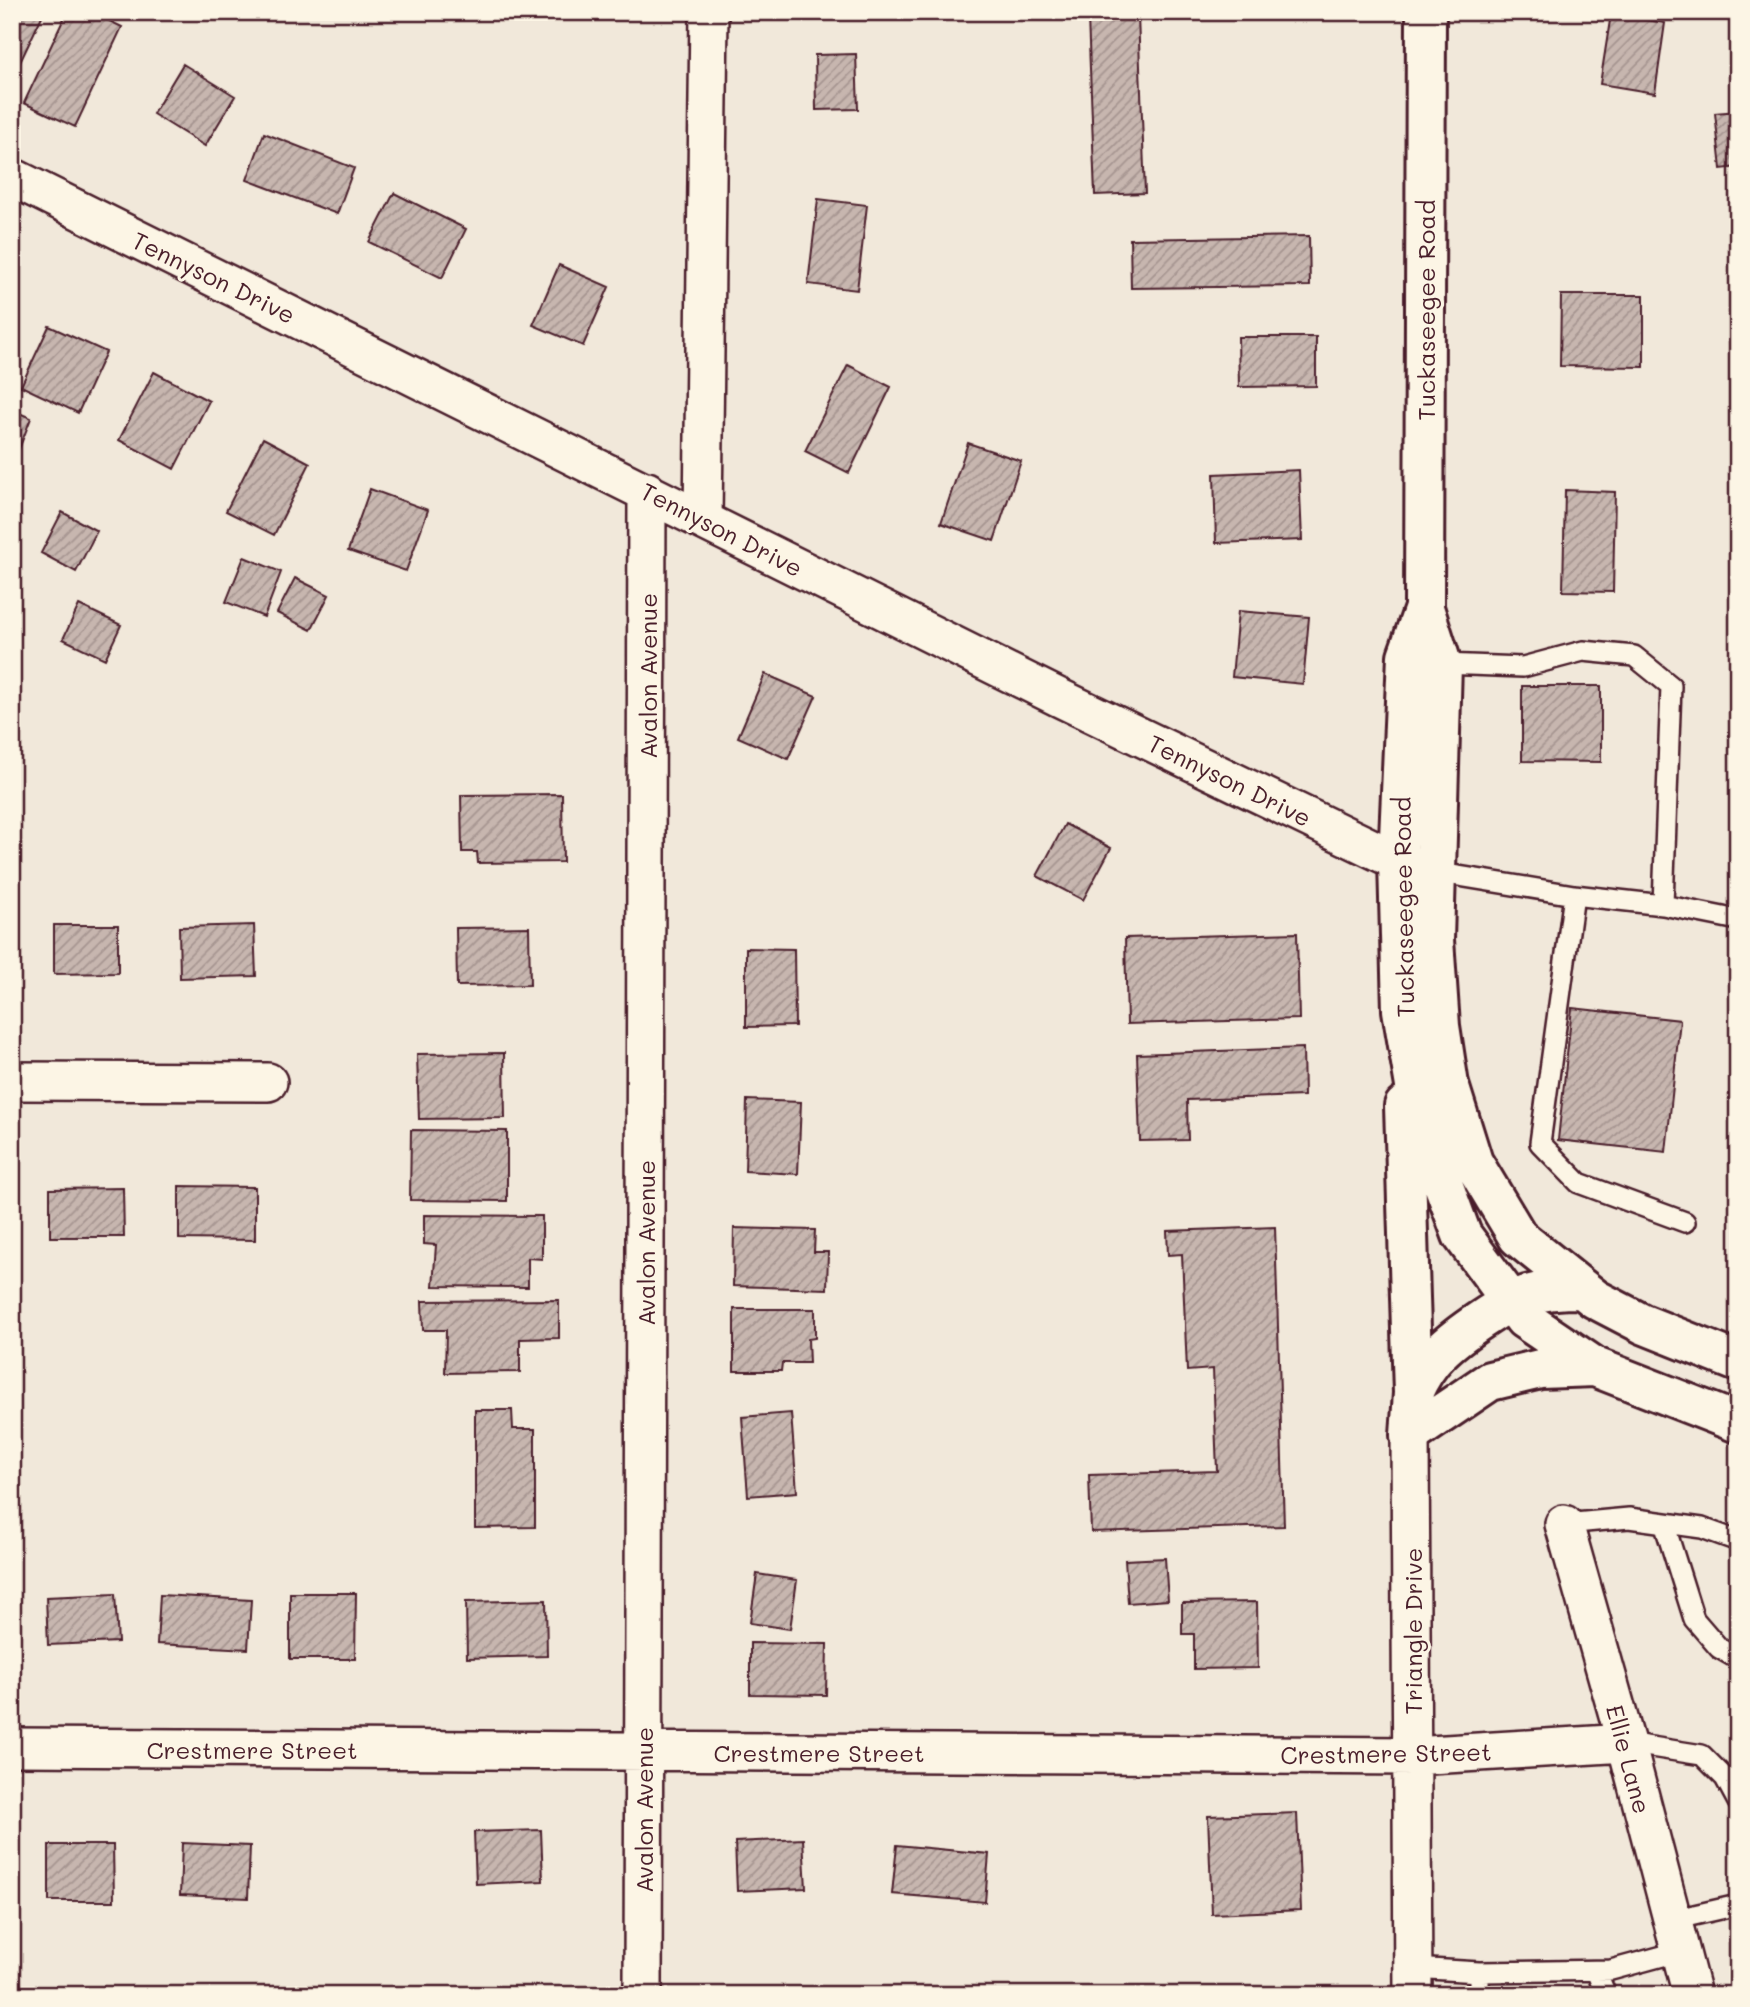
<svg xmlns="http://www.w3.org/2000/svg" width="1750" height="2007" viewBox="0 0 1750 2007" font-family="Mali,sans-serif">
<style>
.building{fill:url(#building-hatch);stroke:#4a1f2b;stroke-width:2}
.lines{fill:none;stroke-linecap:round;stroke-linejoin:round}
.service-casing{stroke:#4a1f2b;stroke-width:24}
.minor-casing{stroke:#4a1f2b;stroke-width:42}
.secondary-casing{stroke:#4a1f2b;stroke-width:44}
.service{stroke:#fcf5e5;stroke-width:19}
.minor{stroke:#fcf5e5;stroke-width:37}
.secondary{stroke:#fcf5e5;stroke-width:38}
.labels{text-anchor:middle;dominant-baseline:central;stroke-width:6;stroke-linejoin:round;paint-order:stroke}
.street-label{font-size:24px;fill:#4a1f2b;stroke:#fcf5e5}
</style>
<defs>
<pattern id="building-hatch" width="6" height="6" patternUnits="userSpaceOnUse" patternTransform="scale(1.75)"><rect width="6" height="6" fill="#c7b6af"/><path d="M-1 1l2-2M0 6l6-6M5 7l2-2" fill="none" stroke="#a4938f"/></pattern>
</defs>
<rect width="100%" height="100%" fill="#f1e8da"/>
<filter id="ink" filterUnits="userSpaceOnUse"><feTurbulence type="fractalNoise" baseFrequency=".0143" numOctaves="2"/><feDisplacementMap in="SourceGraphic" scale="14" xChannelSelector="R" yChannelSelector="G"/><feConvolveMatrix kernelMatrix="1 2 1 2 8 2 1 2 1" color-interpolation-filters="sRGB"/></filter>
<g filter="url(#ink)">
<path class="building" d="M12 12H44L12 79Z
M67 12H91L122 27 75 127 24 103Z
M1611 14 1665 23 1655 93 1600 84Z
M1138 16 1145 193 1095 195 1088 18Z
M856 54 858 109 816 110 815 55Z
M183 64 235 96 205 146 153 114Z
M1738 111V167L1721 169 1715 113Z
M264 133 354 168 337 214 247 180Z
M394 193 466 229 442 278 369 242Z
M818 199 867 205 857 290 808 284Z
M1309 236 1310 286 1131 288 1130 239Z
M559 265 609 287 583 346 533 325Z
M1561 295H1644V367L1560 366Z
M49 326 106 352 78 413 21 386Z
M1238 337H1316V386L1239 387Z
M848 365 891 387 849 473 805 451Z
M154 372 209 401 174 469 119 440Z
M12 410 31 418 12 467Z
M263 438 310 463 274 535 226 511Z
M968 443 1021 461 994 541 941 523Z
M1299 470 1302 540 1216 543 1214 474Z
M370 489 428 510 406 571 348 551Z
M1565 490 1615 492 1613 592 1563 591Z
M62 512 97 531 76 572 41 553Z
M244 557 281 572 264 617 226 602Z
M295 578 329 595 311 630 277 613Z
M79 605 121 625 105 659 63 639Z
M1238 611 1309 617 1303 684 1232 677Z
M765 674 816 696 788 759 738 737Z
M1522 686H1601V762L1522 761Z
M562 794 563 862 478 863 477 852H462L461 795Z
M1065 824 1111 848 1083 900 1037 876Z
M54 925H118V973L54 974Z
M254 925 256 976 180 978 179 927Z
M529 927 530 985 457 986 456 928Z
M1297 933 1299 1019 1127 1024 1125 938Z
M746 948 794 949 795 1026 746 1027Z
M1572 1008 1680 1020 1666 1152 1558 1140Z
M1303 1048 1304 1096 1187 1100 1188 1140 1140 1141 1137 1054Z
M504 1053 505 1118 419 1119 417 1054Z
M747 1100 801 1102 798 1174 745 1171Z
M411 1130 507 1131V1201L410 1200Z
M179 1186 255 1187V1240L179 1239Z
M123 1188 124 1237H50V1189Z
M424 1215 542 1216V1259L528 1258V1287L433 1286 436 1245 424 1244Z
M1275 1227 1284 1526 1091 1532 1089 1475 1217 1471 1213 1369 1187 1371 1182 1254 1168 1255 1167 1231Z
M734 1228 815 1230 814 1252H828L827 1289 733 1286Z
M559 1300V1338L520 1339V1372L445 1373 446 1330H423L422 1301Z
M734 1309H815V1338L808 1339 809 1363H782L781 1371H734Z
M475 1410H512L513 1429H535V1527L475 1528Z
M791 1413 797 1492 748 1496 742 1417Z
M1165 1558 1168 1600 1128 1603 1125 1560Z
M757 1574 797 1580 790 1629 750 1623Z
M290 1593H356L355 1659H290Z
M115 1594 118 1642 48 1645 46 1597Z
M160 1595 251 1600 248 1649 157 1644Z
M546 1600 547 1656 467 1658 466 1602Z
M1257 1602 1258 1668 1194 1669V1634H1182V1603Z
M750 1643 827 1644 826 1695 750 1694Z
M1297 1813 1301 1910 1212 1914 1208 1816Z
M541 1830 543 1881 476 1884 474 1832Z
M803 1839 806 1888 737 1891 735 1842Z
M182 1843 250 1846 248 1898 180 1895Z
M49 1845H113L114 1901H49Z
M897 1845 989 1854 985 1902 892 1894Z
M543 1993V1995H485V1994Z"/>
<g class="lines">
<g class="service-casing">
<path id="service" d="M1442 664 1523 667 1583 651 1634 656 1671 686 1663 905
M1434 872 1574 895 1663 905 1738 920
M1574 895 1540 1143 1579 1183 1685 1222
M1664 1523 1694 1619 1719 1648 1738 1659
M1564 1524 1629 1518 1702 1528 1738 1541
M1626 1743 1702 1755 1725 1778 1738 1802
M1672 1920 1738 1905
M1413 1968 1479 1972V1995
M1596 1971 1606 1995
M1479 1972 1611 1970 1681 1951"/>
</g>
<g class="minor-casing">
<path id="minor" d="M12 177 1058 697 1398 861 1425 869
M703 519 709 12
M12 1081 268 1082
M1410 1435 1413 1995
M1564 1524 1626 1743 1692 1995
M12 1747 1413 1756 1626 1743
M643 1995 647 491"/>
</g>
<g class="secondary-casing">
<path id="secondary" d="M1426 12 1424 608 1442 664 1434 940 1440 1026 1449 1085 1473 1162 1518 1237 1595 1299 1643 1324 1738 1362
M1424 608 1407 656 1398 861 1402 1010 1415 1086 1432 1154 1462 1235 1524 1319 1595 1367 1738 1423
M1404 1106 1413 1393 1410 1435
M1413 1393C1419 1379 1429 1363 1440 1352 1457 1335 1504 1302 1527 1295 1545 1290 1563 1289 1581 1289
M1410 1435 1490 1381 1540 1369 1595 1367"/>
</g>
<use href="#service" class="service"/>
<use href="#minor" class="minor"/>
<use href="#secondary" class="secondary"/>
</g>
</g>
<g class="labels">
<g class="street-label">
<text transform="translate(214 277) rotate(26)">Tennyson Drive</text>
<text transform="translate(1425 310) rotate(-90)">Tuckaseegee Road</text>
<text transform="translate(722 529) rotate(27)">Tennyson Drive</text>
<text transform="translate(647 676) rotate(-90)">Avalon Avenue</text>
<text transform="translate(1230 780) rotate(26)">Tennyson Drive</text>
<text transform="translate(1403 907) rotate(-91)">Tuckaseegee Road</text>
<text transform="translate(645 1243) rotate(-90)">Avalon Avenue</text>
<text transform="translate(1412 1631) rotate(-90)">Triangle Drive</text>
<text x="252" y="1749">Crestmere Street</text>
<text x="819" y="1752">Crestmere Street</text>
<text transform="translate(1386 1753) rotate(-1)">Crestmere Street</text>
<text transform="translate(1629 1759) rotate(75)">Ellie Lane</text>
<text transform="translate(643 1810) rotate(-90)">Avalon Avenue</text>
</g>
</g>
<rect width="1750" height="2007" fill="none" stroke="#fcf5e5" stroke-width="42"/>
<rect x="21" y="21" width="1708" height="1965" fill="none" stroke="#4a1f2b" stroke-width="2.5" filter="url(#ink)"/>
</svg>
